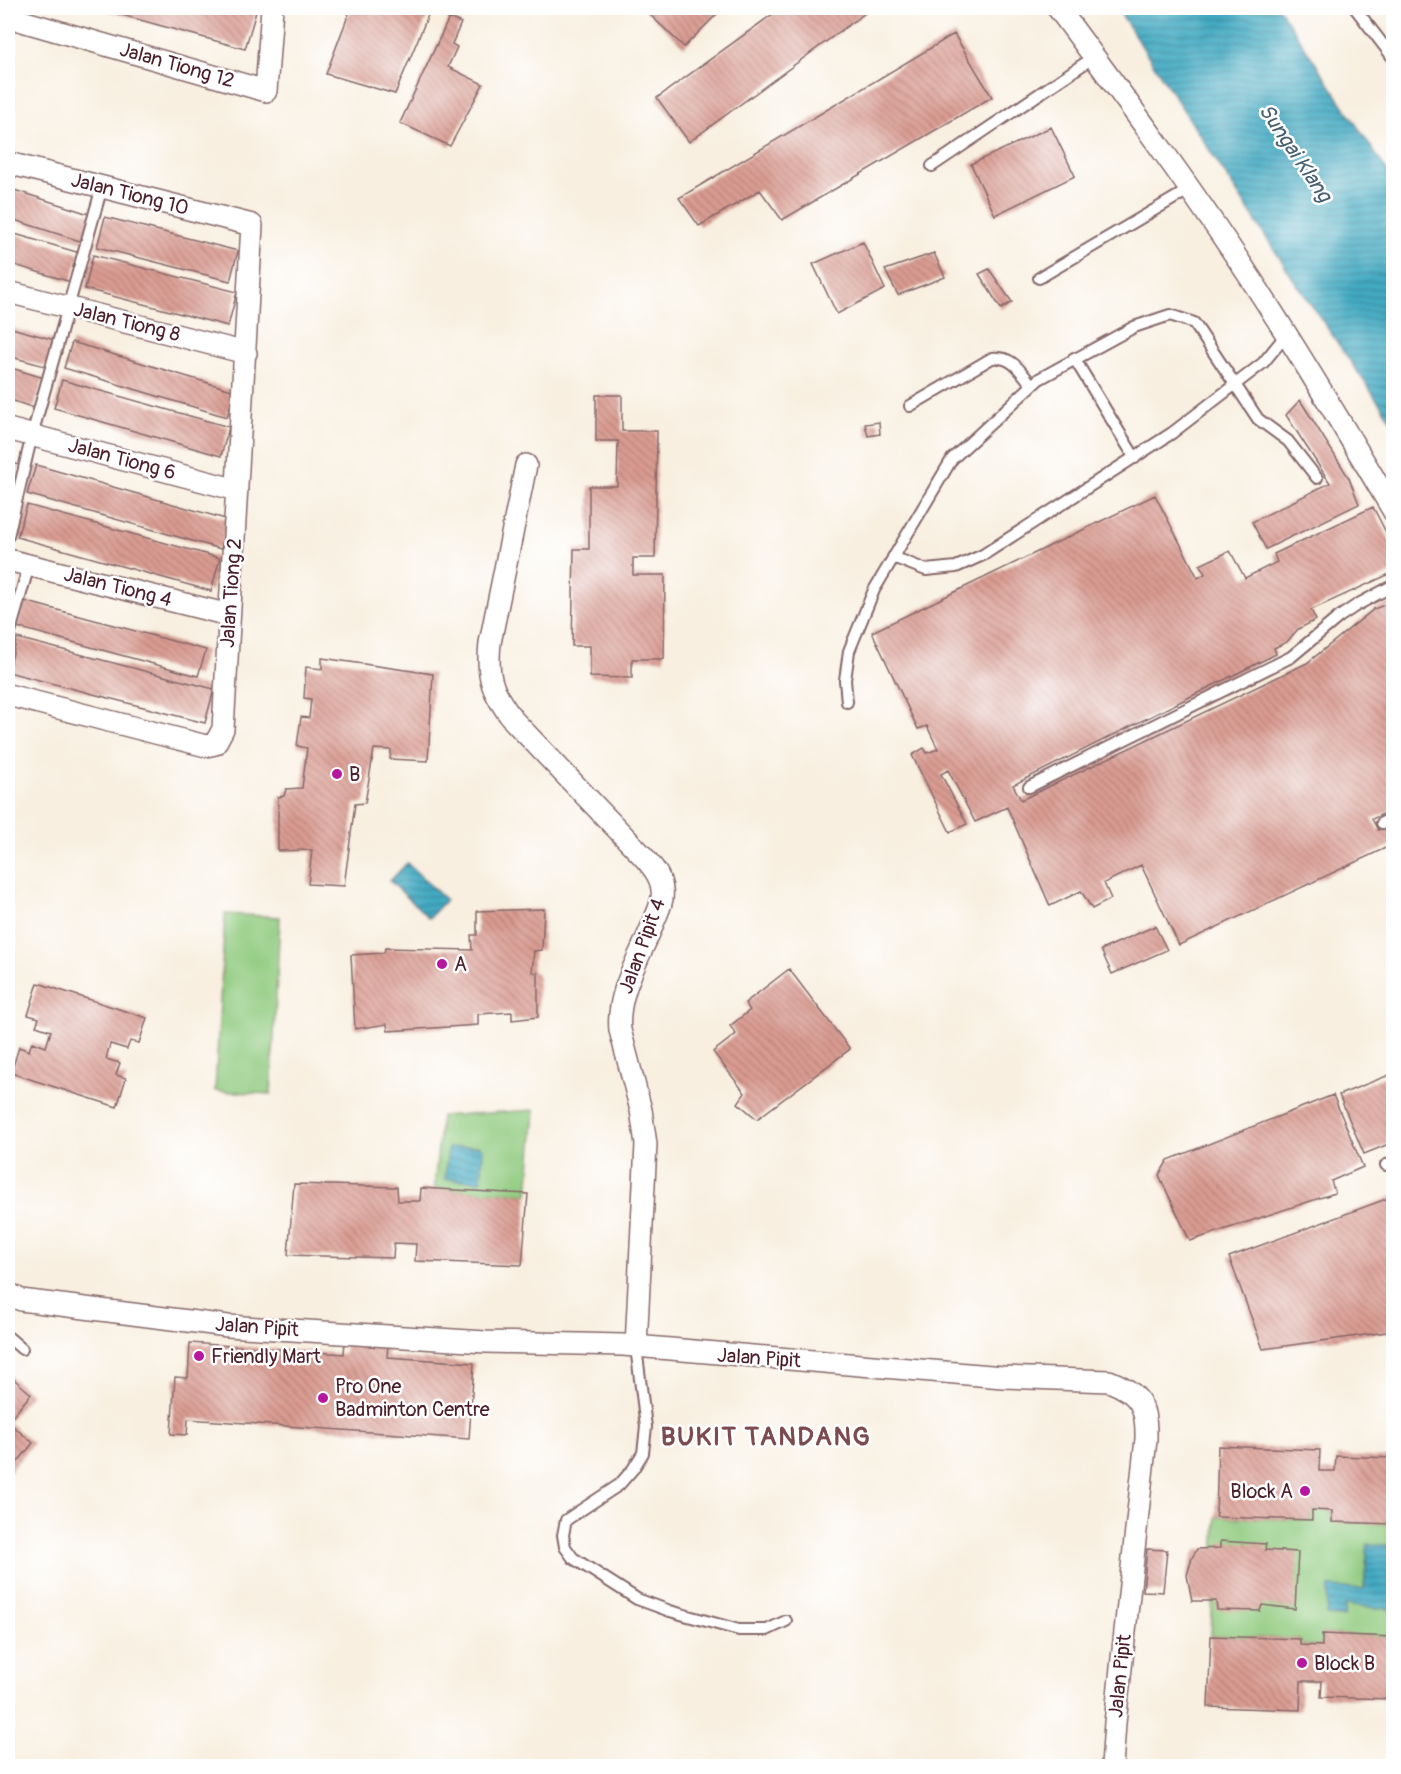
<svg xmlns="http://www.w3.org/2000/svg" width="1401" height="1774" viewBox="0 0 1401 1774" font-family="Pangolin,sans-serif">
<style>
.green{fill:#8fca7e;stroke:#6c7454;stroke-width:1.5}
.water{fill:url(#water-rules);stroke:#466476;stroke-width:1.5}
.building{fill:url(#building-back-hatch)}
.lines{fill:none;stroke-linecap:round;stroke-linejoin:round}
.lane-casing{stroke:#87686a;stroke-width:14}
.street-casing{stroke:#87686a;stroke-width:24}
.lane{stroke:#fff;stroke-width:10}
.street{stroke:#fff;stroke-width:21}
.poi-dot{fill:#b5179e;stroke:#fff;stroke-width:2}
.labels{text-anchor:middle;dominant-baseline:central;stroke-width:5;stroke-linejoin:round;paint-order:stroke}
.street-label{font-size:20px;fill:#4a1f2b;stroke:#fff}
.poi-label{font-size:20px;fill:#4a1f2b;stroke:#fff;text-anchor:start}
.water-label{font-size:21px;font-style:italic;fill:#465e6f;stroke:#fff}
.district-label{font-size:26px;font-weight:bold;letter-spacing:1.5px;fill:#7c4b4f;stroke:#fff}
</style>
<defs>
<pattern id="water-rules" width="6" height="5" patternUnits="userSpaceOnUse" patternTransform="scale(1.5)"><rect width="6" height="5" fill="#42aac2"/><path d="M0 2.5h6" fill="none" stroke="#398a9e"/></pattern>
<pattern id="building-back-hatch" width="6" height="6" patternUnits="userSpaceOnUse" patternTransform="scale(1.5)"><rect width="6" height="6" fill="#da9c92"/><path d="M-1 5l2 2M0 0l6 6M5-1l2 2" fill="none" stroke="#b37f77"/></pattern>
</defs>
<rect width="100%" height="100%" fill="#fff"/>
<filter id="ink" filterUnits="userSpaceOnUse"><feTurbulence type="fractalNoise" baseFrequency=".0167" numOctaves="2"/><feDisplacementMap in="SourceGraphic" scale="12" xChannelSelector="R" yChannelSelector="G"/><feConvolveMatrix kernelMatrix="1 2 1 2 8 2 1 2 1" color-interpolation-filters="sRGB"/></filter>
<filter id="wash" filterUnits="userSpaceOnUse"><feTurbulence type="fractalNoise" baseFrequency=".008" numOctaves="4" result="noise"/><feDisplacementMap in="SourceGraphic" scale="24" xChannelSelector="R" yChannelSelector="G"/><feGaussianBlur stdDeviation="1.35" result="paint"/><feColorMatrix in="noise" values="0 0 0 0 0 0 0 0 0 0 0 0 0 0 0 0 0 1.4 0 .05"/><feComposite in="paint" operator="in"/></filter>
<g filter="url(#wash)">
<rect width="100%" height="100%" fill="#f8efe0"/>
<path class="green" d="M225 914 280 917 271 1094 215 1091Z
M535 1110 528 1194 434 1189 441 1116Z
M1312 1510 1332 1511V1522L1393 1524V1546L1368 1544 1364 1589 1345 1605 1393 1609V1637L1322 1634V1646L1300 1645V1639L1211 1636 1216 1517 1311 1520Z"/>
<path class="water" d="M1117 8H1279L1393 180V423L1292 277Z
M407 863 446 900 429 918 390 881Z
M479 1146 483 1150 481 1181 445 1179 448 1148Z
M1368 1544 1393 1546V1609L1345 1605 1344 1617 1326 1616 1329 1587 1364 1589Z"/>
<g id="blocks">
<path class="building" d="M97 8H241L256 12 245 49Z
M351 8H431L395 94 326 74Z
M648 8H723L684 47 645 10Z
M781 8H861L865 13 689 142 657 98Z
M449 18 461 23 452 44 457 47 448 67 483 84 450 146 400 123Z
M954 34 992 97 782 220 760 190 699 226 679 198Z
M1051 127 1075 176 995 215 971 164Z
M8 188 92 215 83 242 8 218Z
M105 217 238 251 230 281 97 247Z
M8 232 80 253 71 282 8 263Z
M863 242 885 289 837 314 813 264Z
M934 253 945 277 898 295 885 270Z
M93 255 237 292 228 326 85 289Z
M989 269 1012 302 1001 309 979 274Z
M8 327 55 340 48 367 8 356Z
M72 342 235 391 227 417 64 368Z
M8 367 44 378 34 408 8 399Z
M62 380 229 427 221 456 54 408Z
M596 395H622V431H657L655 558H633V575H665L664 659H632V678L590 677V646H572L574 549H589V486H617L618 441H596Z
M1300 400 1349 478 1359 504 1266 549 1252 522 1330 483 1286 415Z
M879 422 880 434 868 436 865 424Z
M8 462 20 465 13 492 8 491Z
M36 465 229 520 221 549 27 494Z
M1155 495 1198 578 1205 574 1200 565 1230 551 1245 578 1277 562 1274 554 1373 507 1394 548V572L1311 610 1316 620 1298 629 1287 642 1274 648 1276 654 1013 785 1021 800 1307 663 1374 609 1394 601V809L1372 819 1378 830 1394 824V844L1179 945 1141 865 1104 883 1111 899 1092 909 1081 891 1050 906 1007 807 975 822 948 770 941 774 967 824 950 832 912 755 924 748 927 753 938 749 927 726 918 729 872 632Z
M27 505 220 558 211 591 17 537Z
M8 596 14 598 8 620Z
M24 601 206 650 198 676 17 627Z
M17 638 214 689 205 723 8 672Z
M322 658 433 674 428 761 390 759 391 750 374 749 365 803 355 804 344 886 308 884 312 850 278 851V797L284 796 286 789 302 788 307 748 297 746 301 717 309 718 311 699 304 698 306 667 322 669Z
M544 909 542 950 534 951 532 972 538 973V1017L512 1020V1012L478 1014V1025L388 1031 387 1024 355 1029 351 955 384 953 385 948 472 950 471 935H477V911Z
M1155 926 1167 950 1112 974 1101 950Z
M789 969 850 1049 757 1119 738 1103 745 1093 713 1052 736 1034 730 1026 750 1010 745 1003Z
M38 983 147 1018 139 1043 130 1041 127 1049 110 1044 106 1059 120 1063 116 1075 126 1078 117 1107 11 1073 19 1047 29 1051 32 1042 46 1047 51 1031 36 1026 39 1018 28 1015Z
M1394 1073V1142L1364 1154 1339 1095Z
M1333 1095 1363 1167 1331 1181 1335 1193 1190 1241 1159 1175 1168 1160Z
M294 1184 397 1187 398 1201H420L421 1188 528 1194 522 1265 415 1261 416 1244 394 1243 393 1258 288 1255Z
M1394 1196V1331L1263 1349 1229 1257Z
M345 1341 388 1344 387 1357 474 1363 469 1439 188 1419 187 1435 171 1434 175 1377 188 1378 190 1343 344 1354Z
M8 1374 31 1394 8 1422 33 1443 8 1474Z
M1218 1446 1320 1450 1319 1471H1335L1336 1456 1394 1458V1524L1332 1522V1511L1312 1510V1520L1216 1517Z
M1220 1541 1266 1544 1265 1550 1298 1552 1295 1609 1262 1605 1260 1611 1217 1610 1216 1601H1192L1187 1575 1192 1558 1197 1549 1220 1548Z
M1147 1549 1167 1550 1163 1592 1143 1591Z
M1322 1634 1394 1637V1699L1321 1697 1322 1681H1301L1300 1710 1208 1707 1211 1636 1300 1639V1645L1322 1646Z"/>
</g>
</g>
<g filter="url(#ink)">
<use href="#blocks" fill-opacity="0" stroke="#87686a" stroke-width="1.5"/>
<g class="lines">
<g class="lane-casing">
<path id="lane" d="M1355 8 1394 59
M932 166 1094 57
M1039 278 1190 189
M1074 358 1135 458
M910 406 992 358C1013 356 1020 371 1032 385
M8 536 32 435 102 187
M893 557 926 570 956 567 983 555 1172 433 1263 363 1286 335
M8 639 29 565
M847 702 845 680 849 651 874 590 952 459 1039 379 1134 327 1170 315 1194 323 1258 419 1288 441 1317 478
M1029 787 1291 657 1339 617 1357 605 1394 585
M1382 823 1394 817
M1386 1165 1394 1163
M8 1337 22 1349
M636 1347 646 1427 643 1453 633 1469 619 1485 566 1520 563 1535 565 1547 573 1558 637 1599 670 1611 739 1630H767L786 1621"/>
</g>
<g class="street-casing">
<path id="street" d="M1058 8C1124 97 1190 186 1251 279 1301 355 1348 434 1394 512
M8 17 266 91 272 8
M8 163 252 225 223 729 215 744 206 746 8 695
M8 292 246 353
M8 429 237 490
M526 465 490 643C486 678 493 694 514 721L641 854C650 864 661 875 662 890 664 900 658 911 654 921 641 956 616 992 620 1030L641 1110 646 1144 636 1347
M8 560 229 615
M8 1293 21 1300 228 1326 486 1342 623 1345 1003 1377 1109 1381C1140 1393 1147 1406 1146 1439L1115 1723 1112 1766"/>
</g>
<use href="#lane" class="lane"/>
<use href="#street" class="street"/>
</g>
</g>
<g class="poi-dot">
<circle cx="337" cy="774" r="6"/>
<circle cx="442" cy="964" r="6"/>
<circle cx="199" cy="1356" r="6"/>
<circle cx="323" cy="1398" r="6"/>
<circle cx="1305" cy="1491" r="6"/>
<circle cx="1302" cy="1663" r="6"/>
</g>
<g class="labels">
<g class="street-label">
<text transform="translate(177 65) rotate(16)">Jalan Tiong 12</text>
<text transform="translate(130 194) rotate(14)">Jalan Tiong 10</text>
<text transform="translate(127 322) rotate(14)">Jalan Tiong 8</text>
<text transform="translate(122 459) rotate(15)">Jalan Tiong 6</text>
<text transform="translate(118 587) rotate(14)">Jalan Tiong 4</text>
<text transform="translate(231 593) rotate(-86)">Jalan Tiong 2</text>
<text transform="translate(642 946) rotate(-70)">Jalan Pipit 4</text>
<text transform="translate(257 1327) rotate(4)">Jalan Pipit</text>
<text transform="translate(759 1358) rotate(4)">Jalan Pipit</text>
<text transform="translate(1120 1676) rotate(-84)">Jalan Pipit</text>
</g>
<g class="poi-label">
<text x="349" y="774">B</text>
<text x="454" y="964">A</text>
<text x="211" y="1356">Friendly Mart</text>
<text x="335" y="1386">Pro One<tspan x="335" dy="23">Badminton Centre</tspan></text>
<text x="1293" y="1491" text-anchor="end">Block A</text>
<text x="1314" y="1663">Block B</text>
</g>
<g class="water-label">
<text transform="translate(1295 153) rotate(56)">Sungai Klang</text>
</g>
<g class="district-label">
<text x="766" y="1437">BUKIT TANDANG</text>
</g>
</g>
<rect width="1401" height="1774" fill="none" stroke="#fff" stroke-width="30"/>
</svg>
